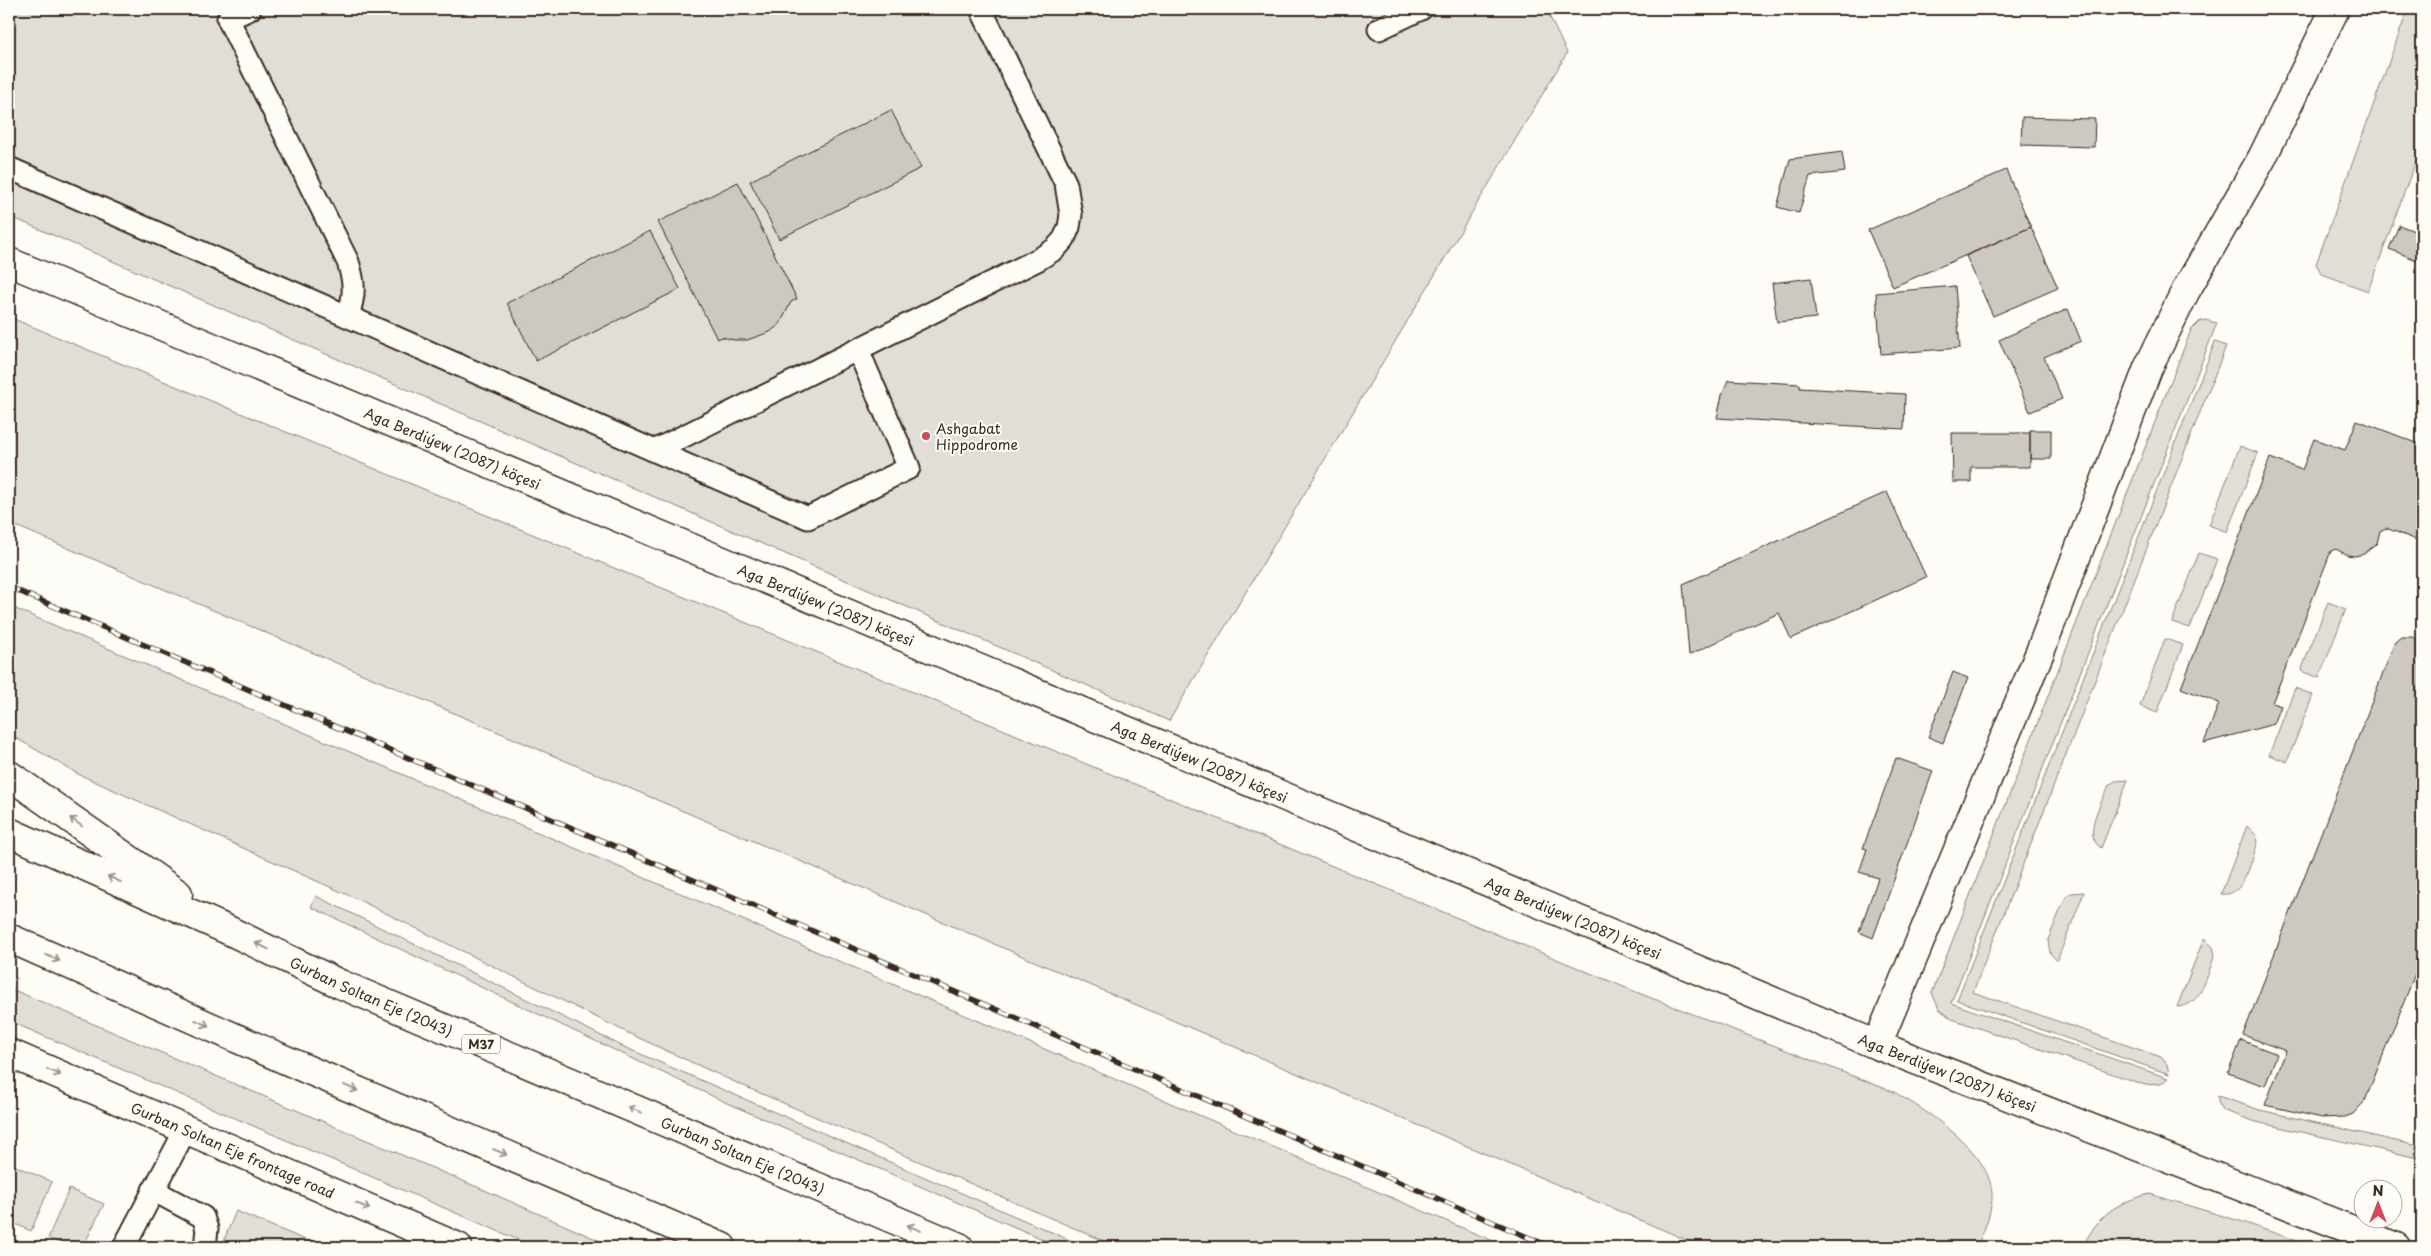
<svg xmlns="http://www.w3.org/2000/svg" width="2431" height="1256" viewBox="0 0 2431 1256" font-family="'Playpen Sans',sans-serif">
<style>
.green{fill:#e1ded7;stroke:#8e847a}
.building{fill:#cdc8c2;stroke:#3b2a1e}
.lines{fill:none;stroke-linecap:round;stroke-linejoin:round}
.service-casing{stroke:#3b2a1e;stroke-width:25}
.minor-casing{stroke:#3b2a1e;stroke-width:31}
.trunk-casing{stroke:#3b2a1e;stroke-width:31}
.service{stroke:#fdfcf7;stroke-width:21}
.minor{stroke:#fdfcf7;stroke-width:28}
.trunk{stroke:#fdfcf7;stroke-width:28}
.rail-casing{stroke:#3b2a1e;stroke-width:5.5}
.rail{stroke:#fdfcf7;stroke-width:4;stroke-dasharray:11;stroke-linecap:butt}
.oneway{stroke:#9c938a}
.poi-dot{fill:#d1495b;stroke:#fdfcf7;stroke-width:2}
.labels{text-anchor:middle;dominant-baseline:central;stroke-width:4;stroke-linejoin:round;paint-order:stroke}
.shield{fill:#fdfcf7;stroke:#75695f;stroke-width:1}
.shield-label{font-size:12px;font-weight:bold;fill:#3b2a1e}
.poi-label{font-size:14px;fill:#3b2a1e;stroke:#fdfcf7;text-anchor:start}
.street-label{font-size:14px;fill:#3b2a1e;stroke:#fdfcf7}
</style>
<rect width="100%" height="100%" fill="#fdfcf7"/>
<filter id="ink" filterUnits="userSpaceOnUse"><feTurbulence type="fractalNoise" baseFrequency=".02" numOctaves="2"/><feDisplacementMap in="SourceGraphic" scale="10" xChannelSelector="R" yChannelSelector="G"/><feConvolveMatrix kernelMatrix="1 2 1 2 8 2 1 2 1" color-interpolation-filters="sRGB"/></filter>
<g filter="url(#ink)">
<path class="green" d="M9 9H1546L1567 53 1169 721 9 216Z
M2408 9H2422V144L2368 291 2322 274 2316 264Z
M9 317 1636 992 1894 1092C1928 1112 1995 1153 1992 1199 1991 1214 1983 1233 1977 1247H1703L9 523Z
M2205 320 2217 323 1951 1003 2168 1078 2161 1084 2145 1085 1952 1019 1939 1009 1932 993 2191 330 2199 322Z
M2215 342 2226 346 1973 992 2161 1057 2167 1064 2169 1074 1957 1000Z
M2240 446 2258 453 2227 532 2209 525Z
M2199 553 2217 559 2190 628 2172 622Z
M2328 602 2346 609 2319 678 2301 671Z
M9 606 1507 1247H1118L739 1084 628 1033 359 900 78 774 9 734Z
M2165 639 2183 645 2157 713 2140 706Z
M2295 688 2313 695 2287 762 2269 755Z
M2128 780 2101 848C2081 834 2102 803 2109 785L2115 781Z
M2247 826 2256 835 2258 842C2251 860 2245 898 2221 894Z
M2084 892 2057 961 2050 953 2048 940 2065 898 2071 893Z
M316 896 622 1046 1086 1247H1061L729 1104 311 907Z
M2204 938 2213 947 2215 955C2207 974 2202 1007 2177 1007Z
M9 988 489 1192 614 1247H535L9 1021Z
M2218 1096 2260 1110 2422 1147V1159L2256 1122 2222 1110 2218 1102Z
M9 1163 52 1182 31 1231 9 1221Z
M69 1189 104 1204 83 1247H70L48 1238Z
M2150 1194 2243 1222 2314 1247H2083C2097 1215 2117 1202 2150 1194Z
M236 1211 322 1247H221Z"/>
<path class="building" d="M891 110 921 168 779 239 750 181Z
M2022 117 2095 119 2094 147 2021 145Z
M1842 152 1845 172 1810 176 1799 213 1777 207 1790 159Z
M2006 170 2031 227 1893 287 1868 230Z
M738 182 797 299 791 302 780 324 770 332 747 340H734L722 337 717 339 658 222Z
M2399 225 2422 234V262L2389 249Z
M2031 227 2058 288 1993 316 1966 256Z
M650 231 680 289 536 361 507 303Z
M1811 278 1816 318 1777 322 1772 283Z
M1955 286 1960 348 1881 354 1876 293Z
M2068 309 2081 341 2044 357 2062 399 2030 412 1999 340Z
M1728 380 1800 384V388L1905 394 1904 429 1717 418 1722 395Z
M2357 420 2422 445V542L2386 528 2380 531 2377 543 2364 554 2355 556 2347 555 2336 549 2331 551 2272 703 2281 706 2274 724 2204 743 2219 703 2181 688 2270 458 2302 470 2314 439 2345 450Z
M2030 430H2051V459H2030Z
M1952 433H2030V467H1971V482H1953Z
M1887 492 1926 577 1791 639 1779 613 1689 655 1683 584Z
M2401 637H2412L2422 641V956L2365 1101 2353 1114 2345 1117 2322 1118 2265 1105 2286 1051 2243 1035 2395 642Z
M1953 672 1968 678 1943 743 1928 737Z
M1896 758 1933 771 1873 938 1859 932 1878 878 1859 872 1867 849 1863 848Z
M2241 1040 2277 1054 2265 1086 2228 1073Z"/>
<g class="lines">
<g class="service-casing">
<path id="service" d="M250 9 228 19 348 262C355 284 355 294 348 316
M1379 29 1421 9
M9 168 808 518 909 468 858 350
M654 451 1039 259 1055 249 1064 239 1069 227 1071 215 1066 184 981 9
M153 1190 203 1217 207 1229 205 1247
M124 1247 186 1129"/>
</g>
<g class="minor-casing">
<g id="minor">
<path id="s1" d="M9 262 1877 1045 2396 1247"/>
<path d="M1877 1045 2040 652 2148 368 2185 292 2262 158 2335 9"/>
<path id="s2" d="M9 1053 458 1247"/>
</g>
</g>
<g class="trunk-casing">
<g id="trunk">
<path d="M9 775 178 894"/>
<path id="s3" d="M9 832 230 931 340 984 959 1247"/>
<path d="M9 938 304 1068 722 1247"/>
</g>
</g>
<use href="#service" class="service"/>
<use href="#minor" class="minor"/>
<use href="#trunk" class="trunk"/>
<g class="rail-casing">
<path id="rail" d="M9 587 1551 1247"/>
</g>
<use href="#rail" class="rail"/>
</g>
<defs><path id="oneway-shaft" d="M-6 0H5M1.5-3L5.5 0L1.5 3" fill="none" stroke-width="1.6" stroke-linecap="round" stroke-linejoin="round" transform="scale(1.25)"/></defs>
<g class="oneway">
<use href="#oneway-shaft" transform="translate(76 822) rotate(-145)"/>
<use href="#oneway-shaft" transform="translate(114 879) rotate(-156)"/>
<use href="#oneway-shaft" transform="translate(262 946) rotate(-154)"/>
<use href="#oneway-shaft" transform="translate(53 958) rotate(24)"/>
<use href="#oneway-shaft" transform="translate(202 1023) rotate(24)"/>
<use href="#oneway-shaft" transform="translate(54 1072) rotate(23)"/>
<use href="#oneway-shaft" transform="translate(351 1088) rotate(23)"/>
<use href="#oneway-shaft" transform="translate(635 1110) rotate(-157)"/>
<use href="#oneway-shaft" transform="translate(500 1152) rotate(23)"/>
<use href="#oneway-shaft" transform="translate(363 1206) rotate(23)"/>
<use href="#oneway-shaft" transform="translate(914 1228) rotate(-157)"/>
</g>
</g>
<circle class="poi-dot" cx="926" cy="436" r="5"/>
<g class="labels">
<rect class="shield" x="462" y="1034.5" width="38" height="19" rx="4"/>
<g class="shield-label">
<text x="481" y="1044">M37</text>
</g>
<g class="poi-label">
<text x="936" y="428">Ashgabat<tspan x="936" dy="16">Hippodrome</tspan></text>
</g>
<g class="street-label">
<text stroke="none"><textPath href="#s1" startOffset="481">Aga Berdiýew (2087) köçesi</textPath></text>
<text stroke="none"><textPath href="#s1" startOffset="886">Aga Berdiýew (2087) köçesi</textPath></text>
<text stroke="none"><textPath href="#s1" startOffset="1291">Aga Berdiýew (2087) köçesi</textPath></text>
<text stroke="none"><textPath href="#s1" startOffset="1696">Aga Berdiýew (2087) köçesi</textPath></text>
<text stroke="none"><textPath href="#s3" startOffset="398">Gurban Soltan Eje (2043)</textPath></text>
<text stroke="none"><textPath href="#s1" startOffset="2101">Aga Berdiýew (2087) köçesi</textPath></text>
<text stroke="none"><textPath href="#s2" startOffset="244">Gurban Soltan Eje frontage road</textPath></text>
<text stroke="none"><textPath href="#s3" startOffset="802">Gurban Soltan Eje (2043)</textPath></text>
</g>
</g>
<rect width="2431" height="1256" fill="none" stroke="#fdfcf7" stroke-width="30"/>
<rect x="15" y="15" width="2401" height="1226" fill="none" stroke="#3b2a1e" stroke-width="2" filter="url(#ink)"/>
<g transform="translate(2378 1204)"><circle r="24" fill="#fdfcf7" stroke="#afa8a0"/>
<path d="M0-4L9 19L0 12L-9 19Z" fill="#d1495b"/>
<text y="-8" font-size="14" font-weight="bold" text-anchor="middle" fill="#3b2a1e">N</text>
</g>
</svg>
